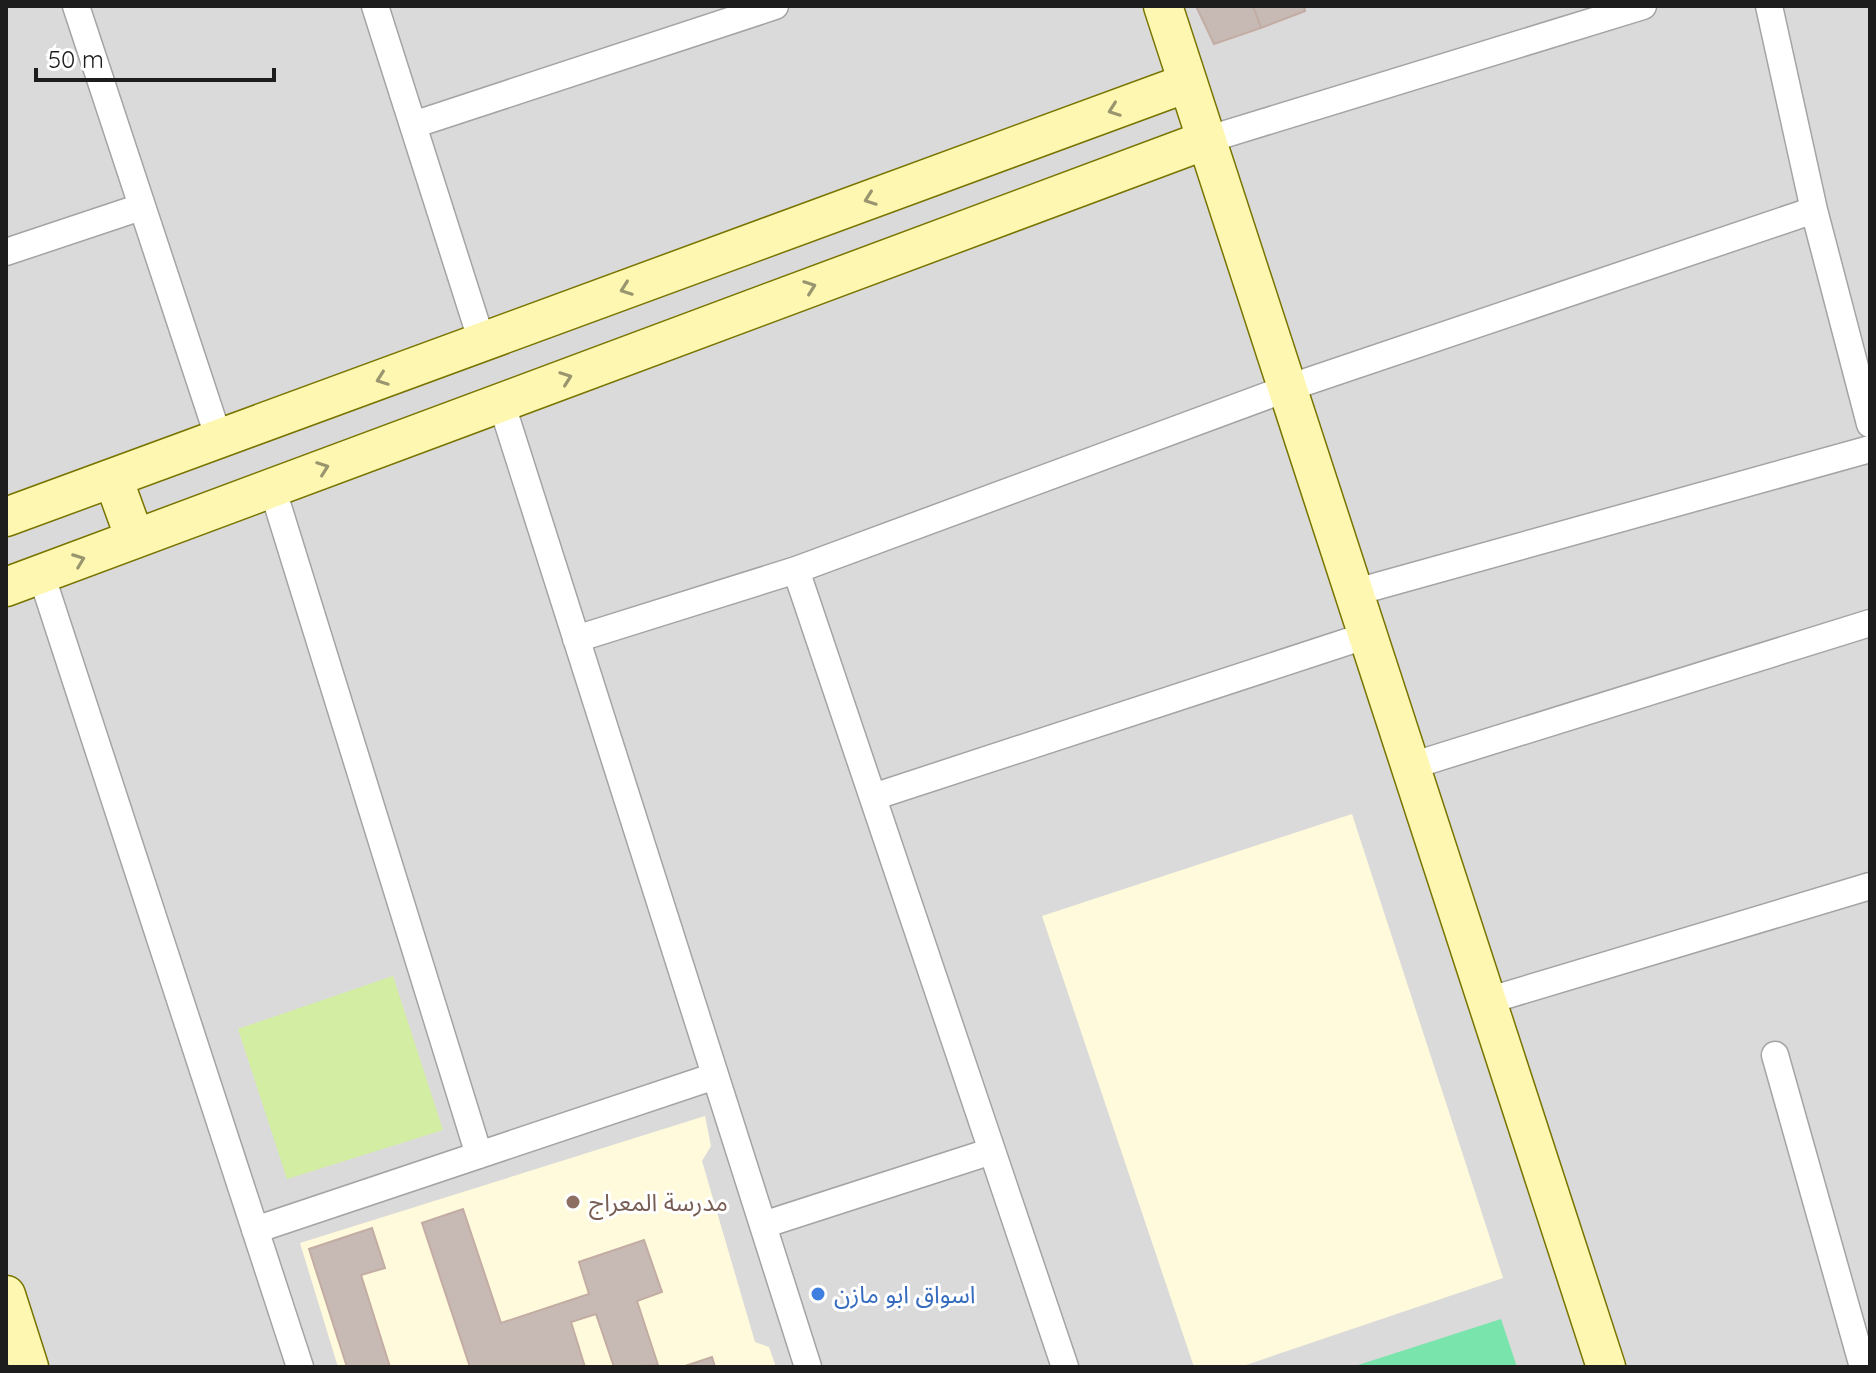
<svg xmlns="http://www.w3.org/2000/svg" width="1876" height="1373" viewBox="0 0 1876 1373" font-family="Quicksand,'Noto Sans Arabic',sans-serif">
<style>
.residential{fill:#dbdada}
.education{fill:#fffadb}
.grass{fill:#d3eea3}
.pitch{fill:#79e5ac}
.building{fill:#c7bab5;stroke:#c2aca3;stroke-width:2}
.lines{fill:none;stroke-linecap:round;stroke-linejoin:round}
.street-casing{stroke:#a4a4a4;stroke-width:29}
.secondary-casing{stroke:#787400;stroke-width:41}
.street{stroke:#fff;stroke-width:26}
.secondary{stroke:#fef7b1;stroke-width:38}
.oneway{stroke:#99956e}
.education-dot{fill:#8d6e63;stroke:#fff;stroke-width:3}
.shop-dot{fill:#3f7fe0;stroke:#fff;stroke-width:3}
.labels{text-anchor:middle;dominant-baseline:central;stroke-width:6;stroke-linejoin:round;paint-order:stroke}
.education-label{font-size:24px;fill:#785e54;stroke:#fff;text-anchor:start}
.shop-label{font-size:24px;fill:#366cbe;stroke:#fff;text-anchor:start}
</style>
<rect width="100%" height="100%" fill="#efe9e2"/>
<path class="residential" d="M6 6H1870V1367H6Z"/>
<path class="education" d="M1352 814 1503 1278 1240 1367H1194L1042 916Z
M705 1116 711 1146 702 1161 755 1342 769 1347 776 1367H338L300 1243Z"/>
<path class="grass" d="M393 976 443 1130 287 1179 238 1029Z"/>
<path class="pitch" d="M1501 1319 1517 1367H1352Z"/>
<path class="building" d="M1196 6H1253L1261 28 1214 44Z
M1253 6H1304L1305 11 1261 28Z
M463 1209 501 1323 589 1294 579 1262 644 1240 662 1292 637 1301 658 1365 614 1367 596 1314 571 1322 585 1367H470L422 1223Z
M372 1228 385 1268 361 1275 390 1367H347L309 1249Z
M712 1357 715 1367H682Z"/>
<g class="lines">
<g class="street-casing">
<path id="street" d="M76 6 219 439
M375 6 482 342
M1769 6 1814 210 1870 424
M413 125 775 6
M1206 140 1643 6
M6 252 141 207
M501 402 808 1367
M272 487 479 1155
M796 570 1065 1367
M41 574 300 1367
M1356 592 1870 449
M576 639 796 570 1288 388 1814 210
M1411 766 1870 623
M873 797 1368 635
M1487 1001 1870 886
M1775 1055 1863 1367
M763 1225 992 1151
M255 1230 715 1076"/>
</g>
<g class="secondary-casing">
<path id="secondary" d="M1163 6 1606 1367
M113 478 135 539
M6 517 1187 83
M6 587 1206 140
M6 1295 29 1367"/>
</g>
<use href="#street" class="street"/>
<use href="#secondary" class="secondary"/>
</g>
<defs><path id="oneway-chevron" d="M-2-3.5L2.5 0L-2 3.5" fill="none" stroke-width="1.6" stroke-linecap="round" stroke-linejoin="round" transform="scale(2)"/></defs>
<g class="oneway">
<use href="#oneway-chevron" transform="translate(1114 110) rotate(160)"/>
<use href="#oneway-chevron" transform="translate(870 199) rotate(160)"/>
<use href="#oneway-chevron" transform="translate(810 287) rotate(-20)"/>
<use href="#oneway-chevron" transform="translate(626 289) rotate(160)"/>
<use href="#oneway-chevron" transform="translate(566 378) rotate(-20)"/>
<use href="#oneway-chevron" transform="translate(382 379) rotate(160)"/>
<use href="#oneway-chevron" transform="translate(323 468) rotate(-20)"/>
<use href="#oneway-chevron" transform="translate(79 560) rotate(-21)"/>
</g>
<circle class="education-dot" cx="573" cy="1202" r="8"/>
<circle class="shop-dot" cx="818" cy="1294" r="8"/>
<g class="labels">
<g class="education-label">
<text x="589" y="1202">مدرسة المعراج</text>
</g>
<g class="shop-label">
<text x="834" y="1294">اسواق ابو مازن</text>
</g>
</g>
<rect width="1876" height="1373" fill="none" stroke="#1d1d1d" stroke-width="16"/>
<path d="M36 68v12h238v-12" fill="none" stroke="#1d1d1d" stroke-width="4"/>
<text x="48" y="68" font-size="24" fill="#1d1d1d" stroke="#ffffff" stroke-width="6" paint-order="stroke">50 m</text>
</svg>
